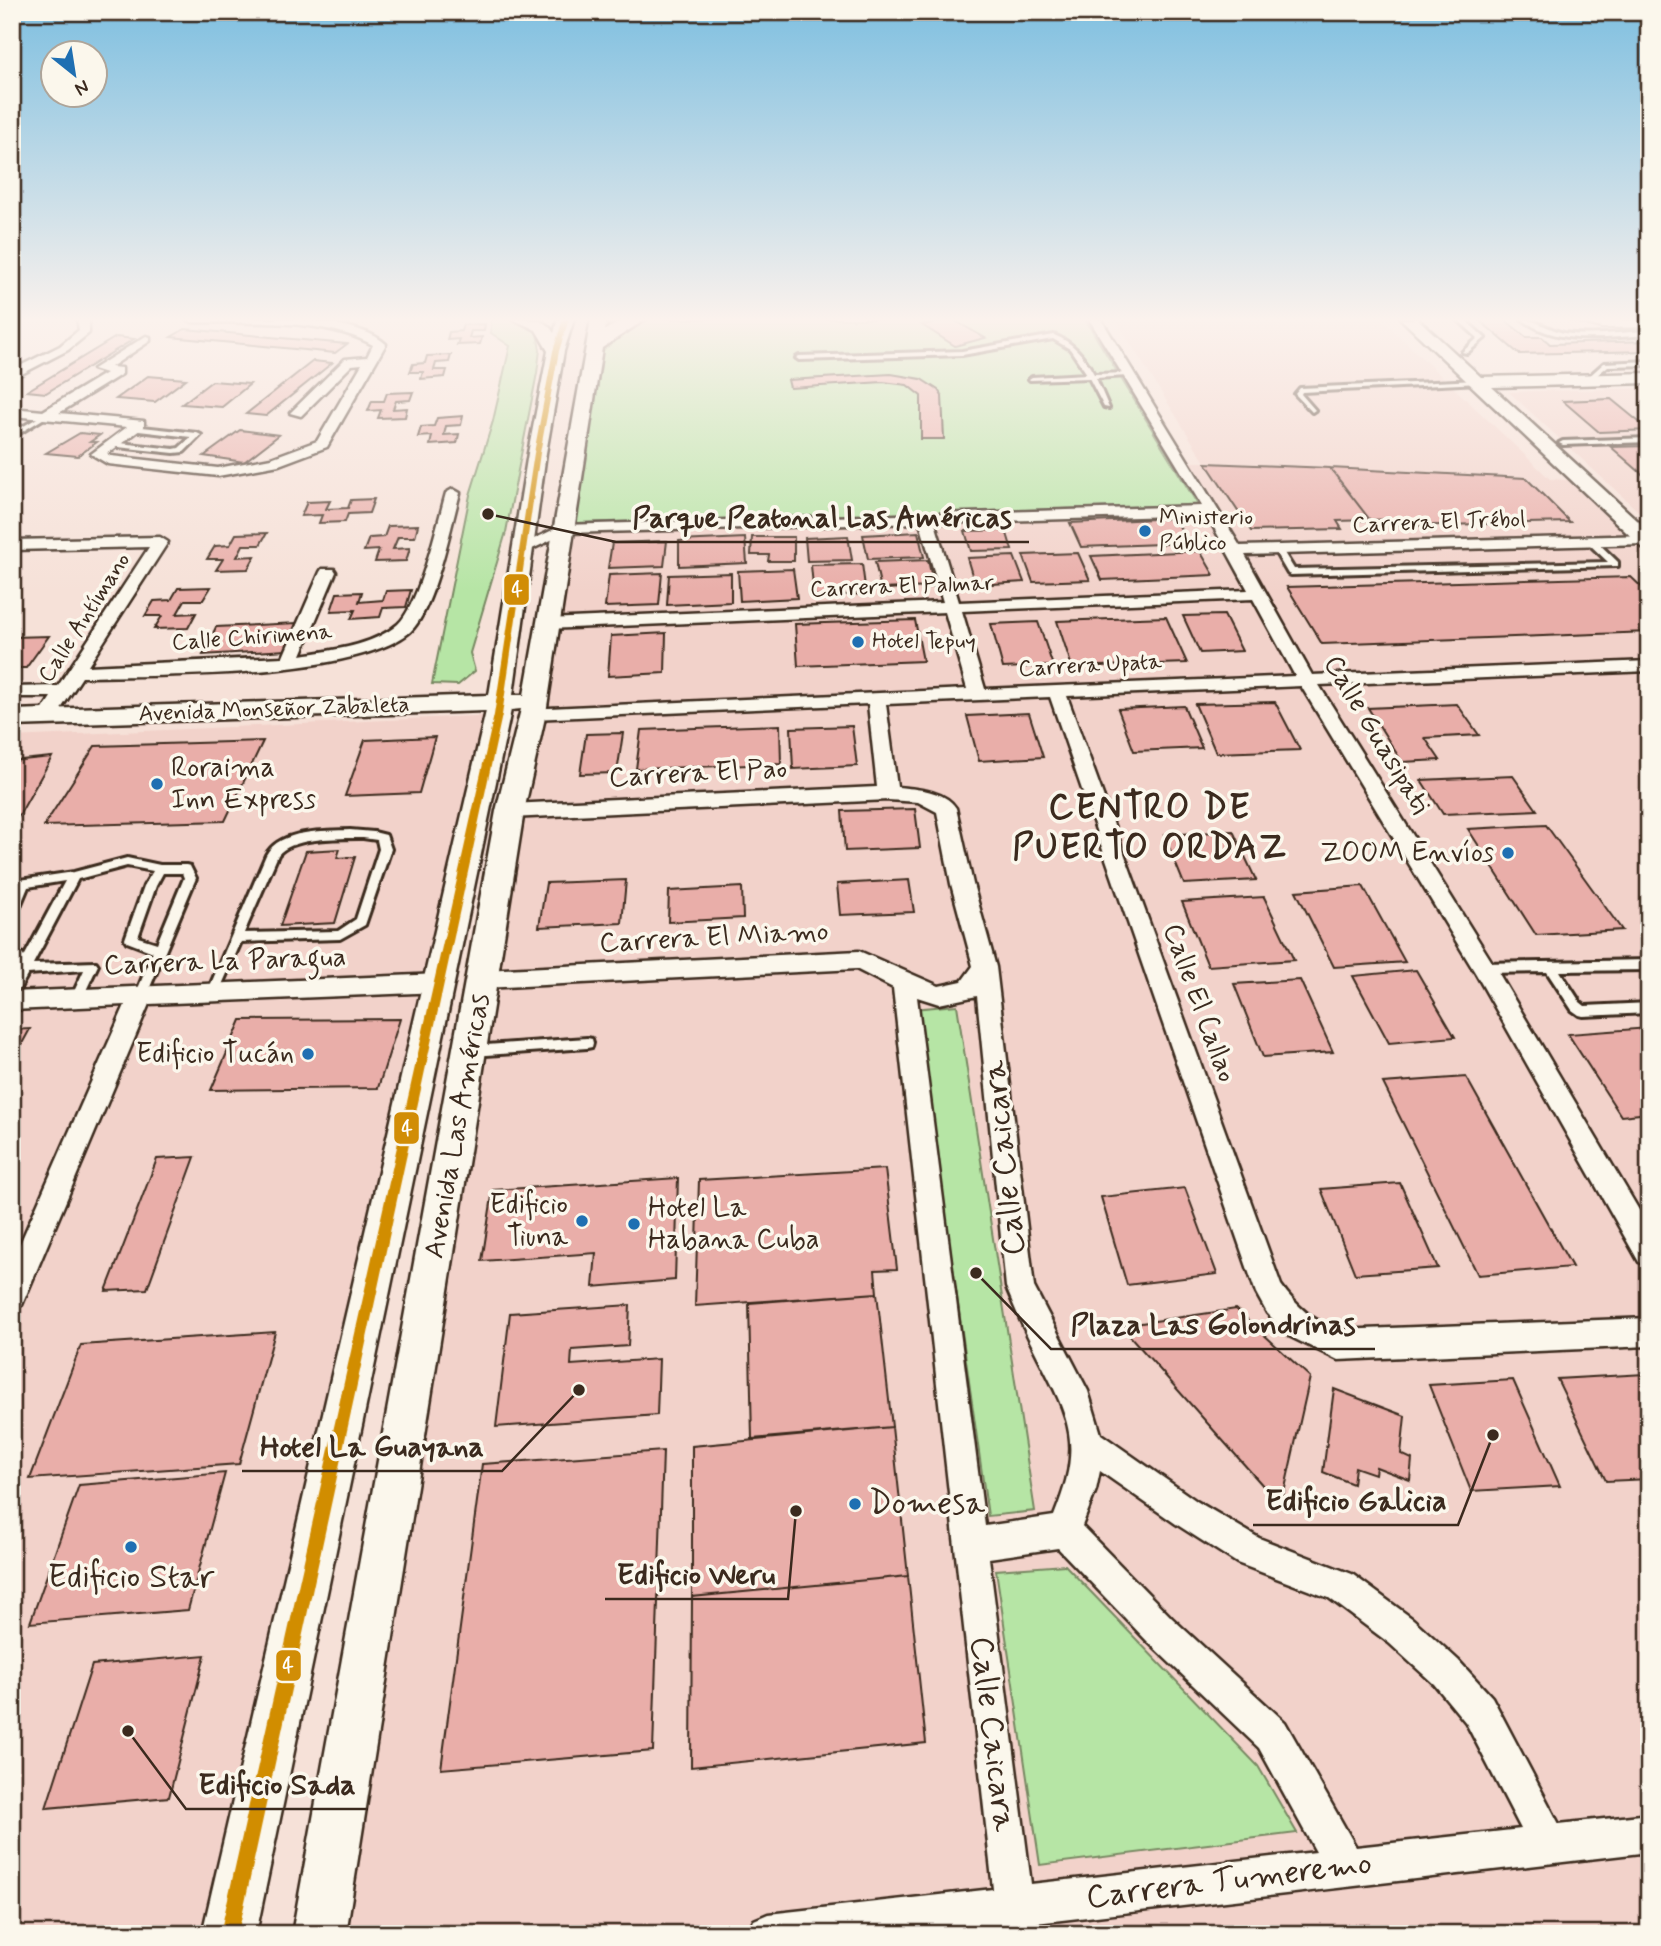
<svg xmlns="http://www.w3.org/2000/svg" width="1661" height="1946" viewBox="0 0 1661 1946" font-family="Mynerve,sans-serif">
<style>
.built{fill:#f2d2ca}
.green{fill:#b6e5a5;stroke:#788862;stroke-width:2}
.building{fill:#e9aea9;stroke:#3b2a1e;stroke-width:2}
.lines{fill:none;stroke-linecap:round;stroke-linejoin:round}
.lane-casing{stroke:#3b2a1e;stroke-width:6}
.street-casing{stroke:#3b2a1e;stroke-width:5}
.secondary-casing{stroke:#3b2a1e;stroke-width:5}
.lane{fill:#fbf7ec;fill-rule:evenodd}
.street{fill:#fbf7ec;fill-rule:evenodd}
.secondary{fill:#fbf7ec;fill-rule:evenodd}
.bus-1-casing{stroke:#fbf7ec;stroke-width:6}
.bus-1{fill:#d18d06;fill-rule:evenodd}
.poi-dot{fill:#1f6fb2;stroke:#fbf7ec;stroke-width:2.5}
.labels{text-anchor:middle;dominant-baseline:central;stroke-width:7;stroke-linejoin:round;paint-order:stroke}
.far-poi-label{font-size:23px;fill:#3b2a1e;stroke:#fbf7ec;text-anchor:start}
.far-street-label{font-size:23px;fill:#3b2a1e;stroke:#fbf7ec}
.street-label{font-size:28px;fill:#3b2a1e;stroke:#fbf7ec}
.poi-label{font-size:28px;fill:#3b2a1e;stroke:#fbf7ec;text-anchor:end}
.near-street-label{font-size:33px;fill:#3b2a1e;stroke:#fbf7ec}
.near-poi-label{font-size:33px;fill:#3b2a1e;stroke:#fbf7ec;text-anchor:start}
.district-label{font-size:35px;font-weight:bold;letter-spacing:2px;fill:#3b2a1e;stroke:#fbf7ec}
.leader{fill:none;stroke:#3b2a1e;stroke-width:2.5}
.callout-dot{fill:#3b2a1e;stroke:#fbf7ec;stroke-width:2.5}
.callout-label{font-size:30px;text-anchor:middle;font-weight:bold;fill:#3b2a1e;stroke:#fbf7ec;stroke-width:7;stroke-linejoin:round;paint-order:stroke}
.line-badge{stroke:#fbf7ec;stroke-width:2.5}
.badge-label{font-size:19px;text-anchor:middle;font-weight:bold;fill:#fff}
</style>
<rect width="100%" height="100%" fill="#f6e1d8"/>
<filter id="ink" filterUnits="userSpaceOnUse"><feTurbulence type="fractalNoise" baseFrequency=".0143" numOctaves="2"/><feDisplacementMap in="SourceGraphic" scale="14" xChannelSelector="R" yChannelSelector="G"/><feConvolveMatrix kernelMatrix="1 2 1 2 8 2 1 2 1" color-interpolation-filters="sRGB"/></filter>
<g filter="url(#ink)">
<path class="built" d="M1115 319H1381L1550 479 1583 481 1649 543V1934H319L563 529 1211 510 1182 462H1205Z
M1649 388V521L1509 392Z
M498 715 235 1934H12V737Z"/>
<path class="green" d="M491 319H512L536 328 540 350 537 373 506 532 470 653 475 671 458 685 432 684 470 495 493 421 510 346 491 333Z
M650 319H1085L1198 505 574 523 603 347 635 324Z
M957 1005 1035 1511 988 1516 920 1035 913 1009Z
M1065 1565 1258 1766 1297 1833 1040 1865 996 1570Z"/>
<path class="building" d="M952 319 985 338 955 346 922 325Z
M1478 319H1504L1526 337H1542L1550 344 1649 341V351L1519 354Z
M485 324 484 331H471L469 338 482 337 480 344 457 345 459 339 447 340 449 332 461 331 463 325Z
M185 329 347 344 335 353 171 337Z
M116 337 134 339 46 393 27 391Z
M451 355 449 362 436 363 434 370H447L445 377 421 379 423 372H410L413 364 425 363 427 356Z
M313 361 332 363 266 416 246 414Z
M891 374 921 379 938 390 942 396 944 439H921V396L907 385 883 382 790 388 788 380Z
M148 376 186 379 155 402 116 399Z
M212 381 250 384 222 407 182 404Z
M413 392 410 400 396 401 393 409 407 408 405 417 378 418 381 410 368 411 372 401H384L387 393Z
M1611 399 1649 430 1599 432 1563 401Z
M463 416 461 425 446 426 444 435 459 434 457 443 430 445 432 436 418 437 421 427 434 426 437 418Z
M240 430 279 435 244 462 204 456Z
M80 433 100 435 90 442H97L78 456 46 453Z
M1649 446V480L1611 447Z
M1206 463 1330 468 1370 520 1337 521 1342 529 1251 531Z
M1330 468 1526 478 1570 522 1401 526 1394 519 1370 520Z
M374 499 369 513 348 514 345 522 319 523 322 515 301 516 307 502 330 501 326 509 348 508 351 500Z
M1175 518 1188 543 1081 547 1070 523Z
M418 525 415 537H398L393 549 410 548 406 561 375 562 379 550 364 551 369 538 384 537 388 526Z
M1006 530 1012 550 971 551 965 531Z
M918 532 924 557 868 559 863 535Z
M267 533 260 545H243L237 557 255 556 248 569 216 570 223 559H207L215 546 230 545 236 534Z
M848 536 852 560 807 561 805 538Z
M752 537H794V561H768L769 555H751Z
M745 538 747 563 679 566V541Z
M667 541 664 566 608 568 612 543Z
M1200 551 1214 575 1102 580 1091 556Z
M1078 553 1090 580 1033 582 1023 555Z
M1014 556 1024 582 975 585 967 558Z
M928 560 934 587 881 589 875 562Z
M862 564 866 594 814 596 811 565Z
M793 569 797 598 740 601 738 571Z
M662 573 659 605 605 607 609 575Z
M731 573V602L667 605 669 575Z
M1631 577 1649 594V632L1322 644 1287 587Z
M211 587 203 600H185L177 614 196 613 188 628 154 629 162 616H145L154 601 171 600 178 588Z
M411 590 406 607 383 608 380 617 351 619 355 610 331 611 337 593 362 592 359 602 383 600 386 591Z
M1224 615 1242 651 1200 653 1183 616Z
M1166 617 1187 663 1072 667 1057 621Z
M915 620 923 661 798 666 795 624Z
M1038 622 1053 666 1003 668 991 624Z
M297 623 287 650 203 655 216 627Z
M666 633 665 673 608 676 611 636Z
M49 636 26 668H12V637Z
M1275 702 1300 750 1216 753 1195 704Z
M1457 704 1479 735 1425 738 1440 760 1402 762 1368 708Z
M1184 706 1202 748 1134 751 1118 709Z
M1029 713 1043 757 979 761 967 716Z
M780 725 781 764 636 769 641 730Z
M852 726 857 766 793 769 791 728Z
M623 733 617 773 580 774 586 734Z
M435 737 419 793 345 796 365 740Z
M263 741 225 821 44 826 95 746Z
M52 757 12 828V761Z
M1513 776 1537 810 1443 814 1421 780Z
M915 809 920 848 845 851 842 811Z
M1546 825 1622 930 1536 935 1468 829Z
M1233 831 1256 880 1184 884 1164 835Z
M340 849 337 858 355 857 335 923 280 926 306 851Z
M626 880 622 923 539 927 546 883Z
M909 880 914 912 840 915 837 884Z
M1363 886 1405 962 1334 967 1296 891Z
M742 887 743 918 668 922 669 891Z
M1264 897 1294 960 1208 966 1182 902Z
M1416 970 1455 1037 1389 1043 1353 976Z
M1300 980 1333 1052 1263 1057 1234 984Z
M400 1019 378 1088 211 1090 241 1020Z
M1649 1028V1113L1621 1116 1568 1034Z
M30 1029 12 1062V1030Z
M1466 1077 1572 1267 1478 1275 1383 1083Z
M195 1157 147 1289 106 1291 157 1159Z
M885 1169 897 1269 875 1270 877 1293 695 1306 699 1180Z
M678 1178 675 1280 593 1287 596 1253 482 1261 493 1190Z
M1400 1183 1438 1268 1355 1274 1321 1189Z
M1185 1188 1217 1274 1127 1285 1101 1197Z
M877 1293 892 1427 752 1439 749 1303Z
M630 1305 628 1346 572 1350 571 1365 659 1359 657 1415 496 1427 510 1313Z
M1236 1309 1310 1377 1281 1506 1121 1326Z
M275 1332 239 1464 30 1479 81 1345Z
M1645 1374 1649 1381V1479L1606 1481 1557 1379Z
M1513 1380 1560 1486 1471 1491 1429 1385Z
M1334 1389 1405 1416 1401 1454 1412 1459 1410 1480 1376 1467 1375 1474 1355 1467 1353 1484 1323 1472Z
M892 1427 908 1576 692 1597V1446Z
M663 1451 653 1751 441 1769 482 1464Z
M225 1473 188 1610 30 1623 79 1485Z
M908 1576 926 1743 691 1767 692 1597Z
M205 1655 169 1797 46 1808 92 1665Z"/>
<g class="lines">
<g class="lane-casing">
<path id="lane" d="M1457 319H1464L1485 338 1467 353 1462 352 1478 338Z
M1522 319C1534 319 1550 330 1564 333 1592 337 1621 332 1649 331V335C1607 337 1558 347 1522 319Z
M1054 335C1073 342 1084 356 1094 374L1129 373 1130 374 1127 376 1096 378 1109 408 1104 407 1089 378 1030 380 1029 379 1032 377 1087 374 1070 349 1053 339 962 355 799 360 796 358 799 356 962 351Z
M1649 361V365L1608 366 1591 380 1586 379 1604 363Z
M1478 380 1481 382 1480 383 1302 392 1301 394 1315 410 1312 412 1295 394 1300 388Z
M44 414 47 416 46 417 12 438V433Z
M133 426 197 433 201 435 184 452 174 453 108 446 107 444 111 442 174 449 179 448 191 437 130 430 129 428Z
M1649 438V442L1563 445 1559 443 1563 441Z
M1588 539H1594L1618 562V566L1291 575 1288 574 1274 550 1281 548 1294 569 1608 562 1588 543Z
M350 830 374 832 386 835 391 849 365 925 340 939 241 942 217 996H209L207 993 266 855C280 829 324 831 350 830ZM363 838 377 840 379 849 356 919 338 931 244 933 278 855C291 837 341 838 363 838Z
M127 858 160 865H186L190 866 196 878 145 999H137L135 996 153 952 127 942 125 939 144 886 153 871 127 866 78 879 33 964 96 962 98 965 81 1001H73L71 998 84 970 28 974 16 995 12 997V980L19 968 12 959V944L16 946 24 957 65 881 28 887 18 911 12 915V897L20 880 74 872ZM163 873H182L184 878 157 943 138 937 156 886Z
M1649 960V970L1560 971 1580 1002 1585 1006 1649 1003V1013L1583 1016 1579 1015 1572 1010 1547 972 1484 973 1480 971 1478 968 1480 965 1484 963Z
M587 1038 592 1039 593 1043 592 1047 587 1048 472 1056 467 1055 466 1051 467 1047 472 1046Z"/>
</g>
<g class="street-casing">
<path id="street" d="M77 319H89V333L68 350 12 379V370L60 346 79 330Z
M186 319C234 319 351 311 386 344L327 447 279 465 218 476 108 464 91 454 127 427 12 416V408L43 411 106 373 93 369 146 336 150 337V341L111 367 122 368V374L59 413 144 421V427L107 454 111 456 218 468 271 458 317 441 362 364 352 365 301 416 290 413 345 359 367 357 373 345C322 317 249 324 192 322Z
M1089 319H1101L1240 546 1649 535V543L1645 544 1245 555 1312 675 1649 661V671L1319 685 1492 962 1649 1227V1266L1639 1262 1476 974 1301 686 1067 696 1281 1285C1296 1306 1314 1322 1338 1330L1649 1318V1346L1338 1360 1289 1336 1267 1313 1256 1293 1050 697 886 704 897 787C916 789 945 790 956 808L973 884 996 967 1034 1287 1088 1391 1101 1434 1198 1502 1259 1538 1352 1574 1413 1619 1458 1660 1492 1697 1559 1824 1649 1814V1852L941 1934H748L754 1920 768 1914 993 1889 893 988 856 969 484 988 476 985 473 979 476 973 484 970 859 951 939 986 962 981 973 966 951 884 937 812 918 802 888 800 510 818 500 811 510 804 877 787 868 704 533 719 527 717 524 713 527 709 967 689 945 612 547 629 539 624 547 619 943 602 920 523 566 533 528 551H518L515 548 563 525 1202 506ZM1207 515 1248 590 959 602 935 523ZM1253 599 1295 676 985 689 962 611ZM977 996 1006 1287C1016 1311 1026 1334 1038 1357 1071 1421 1083 1445 1054 1516L985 1526 917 997 939 1004ZM1100 1471 1176 1524 1237 1563 1329 1598 1389 1643 1434 1684 1466 1723 1521 1829 1356 1847 1285 1722 1172 1618 1082 1526 1096 1490ZM1058 1548 1148 1642 1259 1748 1316 1852 1031 1884 989 1558Z
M1569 319 1649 321V327L1602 328Z
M453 489 460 493C451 526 434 611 410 632 353 679 157 675 82 677L53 721 47 723 38 717 51 697H12V687L58 686 149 547 12 550V540L160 537 168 542 88 666 283 657 320 572 322 569H334L336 572 301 655C333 650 373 646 398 624 419 606 438 521 446 493Z
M440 974 448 977 451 983 448 989 440 992 149 1004 22 1305 12 1309V1262L125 1005 12 1010V992Z"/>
</g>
<g class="secondary-casing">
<path id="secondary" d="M513 319C530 319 544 317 554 333L558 319H574L564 351 546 453 513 695H524L591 319H607L605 330 625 319H646L602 348 546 713 524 811 346 1934H292L496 811 521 709 511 710 256 1934H202L486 711 12 726V710L489 695 528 453 548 351 536 330Z
M1401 319H1418L1481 377 1649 373V383L1492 387 1649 531V549L1642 547Z"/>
</g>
<use href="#lane" class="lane"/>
<use href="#street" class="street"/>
<use href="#secondary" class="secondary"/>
<g class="bus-1-casing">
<path id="bus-1" d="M563 319H569L559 351 540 453 502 715 238 1934H220L494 715 534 453 553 351Z"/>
</g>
<use href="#bus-1" class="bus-1"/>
</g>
</g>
<linearGradient id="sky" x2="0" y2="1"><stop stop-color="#7ebfe0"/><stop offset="0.54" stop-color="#fbf2ed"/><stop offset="1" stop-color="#fbf2ed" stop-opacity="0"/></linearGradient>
<rect width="1661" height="592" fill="url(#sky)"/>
<g class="poi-dot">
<circle cx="1145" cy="531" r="7"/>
<circle cx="858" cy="642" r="7"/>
<circle cx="157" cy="784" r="7"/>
<circle cx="1508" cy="853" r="7"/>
<circle cx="308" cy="1054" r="7"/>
<circle cx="582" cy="1221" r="7"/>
<circle cx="634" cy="1224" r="7"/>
<circle cx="855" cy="1504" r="7"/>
<circle cx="131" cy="1547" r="7"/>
</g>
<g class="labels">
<g class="far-poi-label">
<text x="1159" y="518">Ministerio<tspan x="1159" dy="26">Público</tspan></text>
<text x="872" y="642">Hotel Tepuy</text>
</g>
<g class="far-street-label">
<text transform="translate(1439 523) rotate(-2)">Carrera El Trébol</text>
<text transform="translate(902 587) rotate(-2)">Carrera El Palmar</text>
<text transform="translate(85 618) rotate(-57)">Calle Antímano</text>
<text transform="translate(252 638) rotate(-4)">Calle Chirimena</text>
<text transform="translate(1090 666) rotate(-3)">Carrera Upata</text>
<text transform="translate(274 710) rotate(-2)">Avenida Monseñor Zabaleta</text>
</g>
<g class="street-label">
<text transform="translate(1376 735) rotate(59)">Calle Guasipati</text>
<text transform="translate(698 774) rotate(-3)">Carrera El Pao</text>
<text transform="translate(714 938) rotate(-3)">Carrera El Miamo</text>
<text transform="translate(225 962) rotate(-2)">Carrera La Paragua</text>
<text transform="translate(1199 1003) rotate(70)">Calle El Callao</text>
<text transform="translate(458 1126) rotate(-80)">Avenida Las Américas</text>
</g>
<g class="poi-label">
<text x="171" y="768" text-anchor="start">Roraima<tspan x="171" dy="32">Inn Express</tspan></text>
<text x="1494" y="853">ZOOM Envíos</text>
<text x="294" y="1054">Edificio Tucán</text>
<text x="568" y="1205">Edificio<tspan x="568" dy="32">Tiuna</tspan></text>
<text x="648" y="1208" text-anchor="start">Hotel La<tspan x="648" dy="32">Habana Cuba</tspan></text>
</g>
<g class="near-street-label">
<text transform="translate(1005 1158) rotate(-96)">Calle Caicara</text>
<text transform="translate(992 1734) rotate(83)">Calle Caicara</text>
<text transform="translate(1229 1881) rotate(-7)">Carrera Tumeremo</text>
</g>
<g class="near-poi-label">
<text x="869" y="1504">Domesa</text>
<text x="131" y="1578" text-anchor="middle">Edificio Star</text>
</g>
<g class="district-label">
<text x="1150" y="808">CENTRO DE<tspan x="1150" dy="40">PUERTO ORDAZ</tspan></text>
</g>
</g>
<path class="leader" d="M488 514L616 542H1029M976 1273L1051 1349H1375M579 1390L502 1471H242M1493 1435L1458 1525H1253M796 1511L788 1599H605M128 1731L186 1809H368"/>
<g class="callout-dot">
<circle cx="488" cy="514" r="7"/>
<circle cx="976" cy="1273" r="7"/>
<circle cx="579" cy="1390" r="7"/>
<circle cx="1493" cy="1435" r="7"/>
<circle cx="796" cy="1511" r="7"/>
<circle cx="128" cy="1731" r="7"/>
</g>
<g class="callout-label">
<text x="822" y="527">Parque Peatonal Las Américas</text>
<text x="1213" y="1334">Plaza Las Golondrinas</text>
<text x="372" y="1456">Hotel La Guayana</text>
<text x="1356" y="1510">Edificio Galicia</text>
<text x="696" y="1584">Edificio Weru</text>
<text x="277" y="1794">Edificio Sada</text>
</g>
<g class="line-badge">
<rect x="503" y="573" width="27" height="33" rx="7" fill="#d18d06"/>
<rect x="393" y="1111" width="27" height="34" rx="7" fill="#d18d06"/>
<rect x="275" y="1649" width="27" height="33" rx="7" fill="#d18d06"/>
</g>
<g class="badge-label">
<text x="517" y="596">4</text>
<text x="407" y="1135">4</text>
<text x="288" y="1672">4</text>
</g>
<rect width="1661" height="1946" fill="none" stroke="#fbf7ec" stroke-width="42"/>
<rect x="21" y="21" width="1619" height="1904" fill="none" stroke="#3b2a1e" stroke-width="2.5" filter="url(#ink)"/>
<g transform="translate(74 74) rotate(150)"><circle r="33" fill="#fbf7ec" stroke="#aea59a" stroke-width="2"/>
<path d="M0-5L12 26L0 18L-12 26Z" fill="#1f6fb2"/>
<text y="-10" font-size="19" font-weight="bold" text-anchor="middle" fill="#3b2a1e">N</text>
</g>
</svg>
